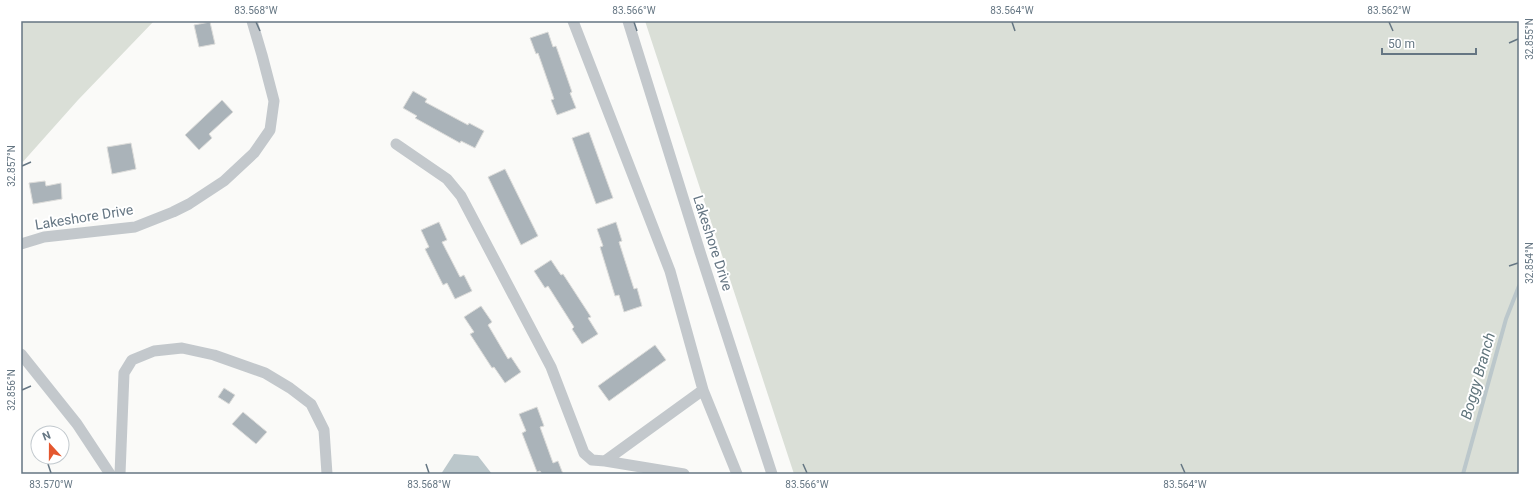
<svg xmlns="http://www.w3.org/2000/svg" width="1540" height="495" viewBox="0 0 1540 495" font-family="Roboto,sans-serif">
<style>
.green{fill:#dadfd7}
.water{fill:#bbc7cb}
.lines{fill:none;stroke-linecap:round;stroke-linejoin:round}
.stream{stroke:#bbc7cb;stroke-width:4}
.building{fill:#aab3b9;stroke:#dcdcda}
.street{stroke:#c3c8cc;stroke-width:11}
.ticks{fill:none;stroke:#657683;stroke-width:1.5}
.labels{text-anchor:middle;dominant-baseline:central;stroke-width:4;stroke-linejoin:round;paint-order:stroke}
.street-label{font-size:14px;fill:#657683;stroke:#fff}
.water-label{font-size:15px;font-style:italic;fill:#60757c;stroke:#fff}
.neatline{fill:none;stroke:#657683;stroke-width:1.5}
.ticks-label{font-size:10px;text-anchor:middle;fill:#657683}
</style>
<rect width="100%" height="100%" fill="#fafaf8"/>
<path class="green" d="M21 21H154L78 100 21 164Z
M645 21H1519V474H794Z"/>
<path class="water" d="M454 454 478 456 492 474H441Z"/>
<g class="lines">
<path class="stream" d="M1463 474 1506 319 1519 286"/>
</g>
<path class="building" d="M210 22 215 44 199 47 194 25Z
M548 32 553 47 556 46 572 92 570 93 576 108 557 115 551 100 554 99 538 53 536 54 530 38Z
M413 91 427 99 425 102 468 125 469 123 484 131 475 148 461 141 460 143 415 118 417 116 403 108Z
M222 100 233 112 209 134 212 138 199 150 185 135Z
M589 132 613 198 596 204 572 138Z
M131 143 136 169 112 174 107 147Z
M505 169 538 236 521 245 488 177Z
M45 181 46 186 61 183 62 199 33 204 29 183Z
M439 222 447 240 442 242 460 277 464 275 472 291 455 299 447 283 443 285 425 249 429 247 421 230Z
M616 222 622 241 619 242 634 289 637 288 642 306 624 312 619 295 615 296 600 247 603 246 597 229Z
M551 260 561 275 563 274 591 317 588 318 598 334 582 344 572 329 574 327 548 286 545 288 534 271Z
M481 306 492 322 488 325 508 359 511 357 521 372 505 383 494 367 492 368 470 334 474 332 464 317Z
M655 345 666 360 609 401 598 386Z
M224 388 235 395 229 404 218 397Z
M537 407 544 426 540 427 553 463 558 461 563 474H542L540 471 537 472 522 433 526 431 519 414Z
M243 412 267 432 256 444 232 424Z"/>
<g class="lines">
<path class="street" d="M573 21 670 271 703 390
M628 21 700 252 772 474
M396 144 447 179 461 196 551 367 584 453 592 460 605 461
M21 244 44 237 135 227 173 212 189 204 224 181 254 153 270 130 274 101 262 55 252 21
M21 354 77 424 110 474
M120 474 124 373 132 360 154 351 182 348 214 355 265 373 290 388 311 404 324 430 327 474
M684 474 605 461 703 390 737 474"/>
</g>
<path class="ticks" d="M256 22 260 31M634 22 637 31M1012 22 1015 31M1389 22 1393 31M1509 43 1518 39M22 166 31 162M1509 266 1518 263M22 390 31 386M48 464 51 473M426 464 429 473M803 464 807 473M1181 464 1185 473"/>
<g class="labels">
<g class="street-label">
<text transform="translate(84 217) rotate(-9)">Lakeshore Drive</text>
<text transform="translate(713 243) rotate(72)">Lakeshore Drive</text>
</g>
<g class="water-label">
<text transform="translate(1478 376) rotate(-74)">Boggy Branch</text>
</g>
</g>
<rect width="1540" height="495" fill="none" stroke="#ffffff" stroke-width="44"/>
<g transform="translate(50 445) rotate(339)"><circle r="19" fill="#ffffff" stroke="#c1c8cd"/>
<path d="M0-3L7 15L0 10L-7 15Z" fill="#e4572e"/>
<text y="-6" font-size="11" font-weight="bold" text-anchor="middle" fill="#657683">N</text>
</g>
<path d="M1382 48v6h94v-6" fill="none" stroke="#657683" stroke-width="2"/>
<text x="1388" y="48" font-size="12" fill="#657683" stroke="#ffffff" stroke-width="3" paint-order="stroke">50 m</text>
<rect x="22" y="22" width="1496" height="451" class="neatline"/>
<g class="ticks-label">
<text x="256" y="14">83.568°W</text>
<text x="634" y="14">83.566°W</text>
<text x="1012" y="14">83.564°W</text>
<text x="1389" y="14">83.562°W</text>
<text transform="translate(1529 39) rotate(-90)" y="4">32.855°N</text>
<text transform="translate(11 166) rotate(-90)" y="4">32.857°N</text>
<text transform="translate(1529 263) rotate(-90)" y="4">32.854°N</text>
<text transform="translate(11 390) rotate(-90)" y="4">32.856°N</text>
<text x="51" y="488">83.570°W</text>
<text x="429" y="488">83.568°W</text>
<text x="807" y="488">83.566°W</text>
<text x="1185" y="488">83.564°W</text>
</g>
</svg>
